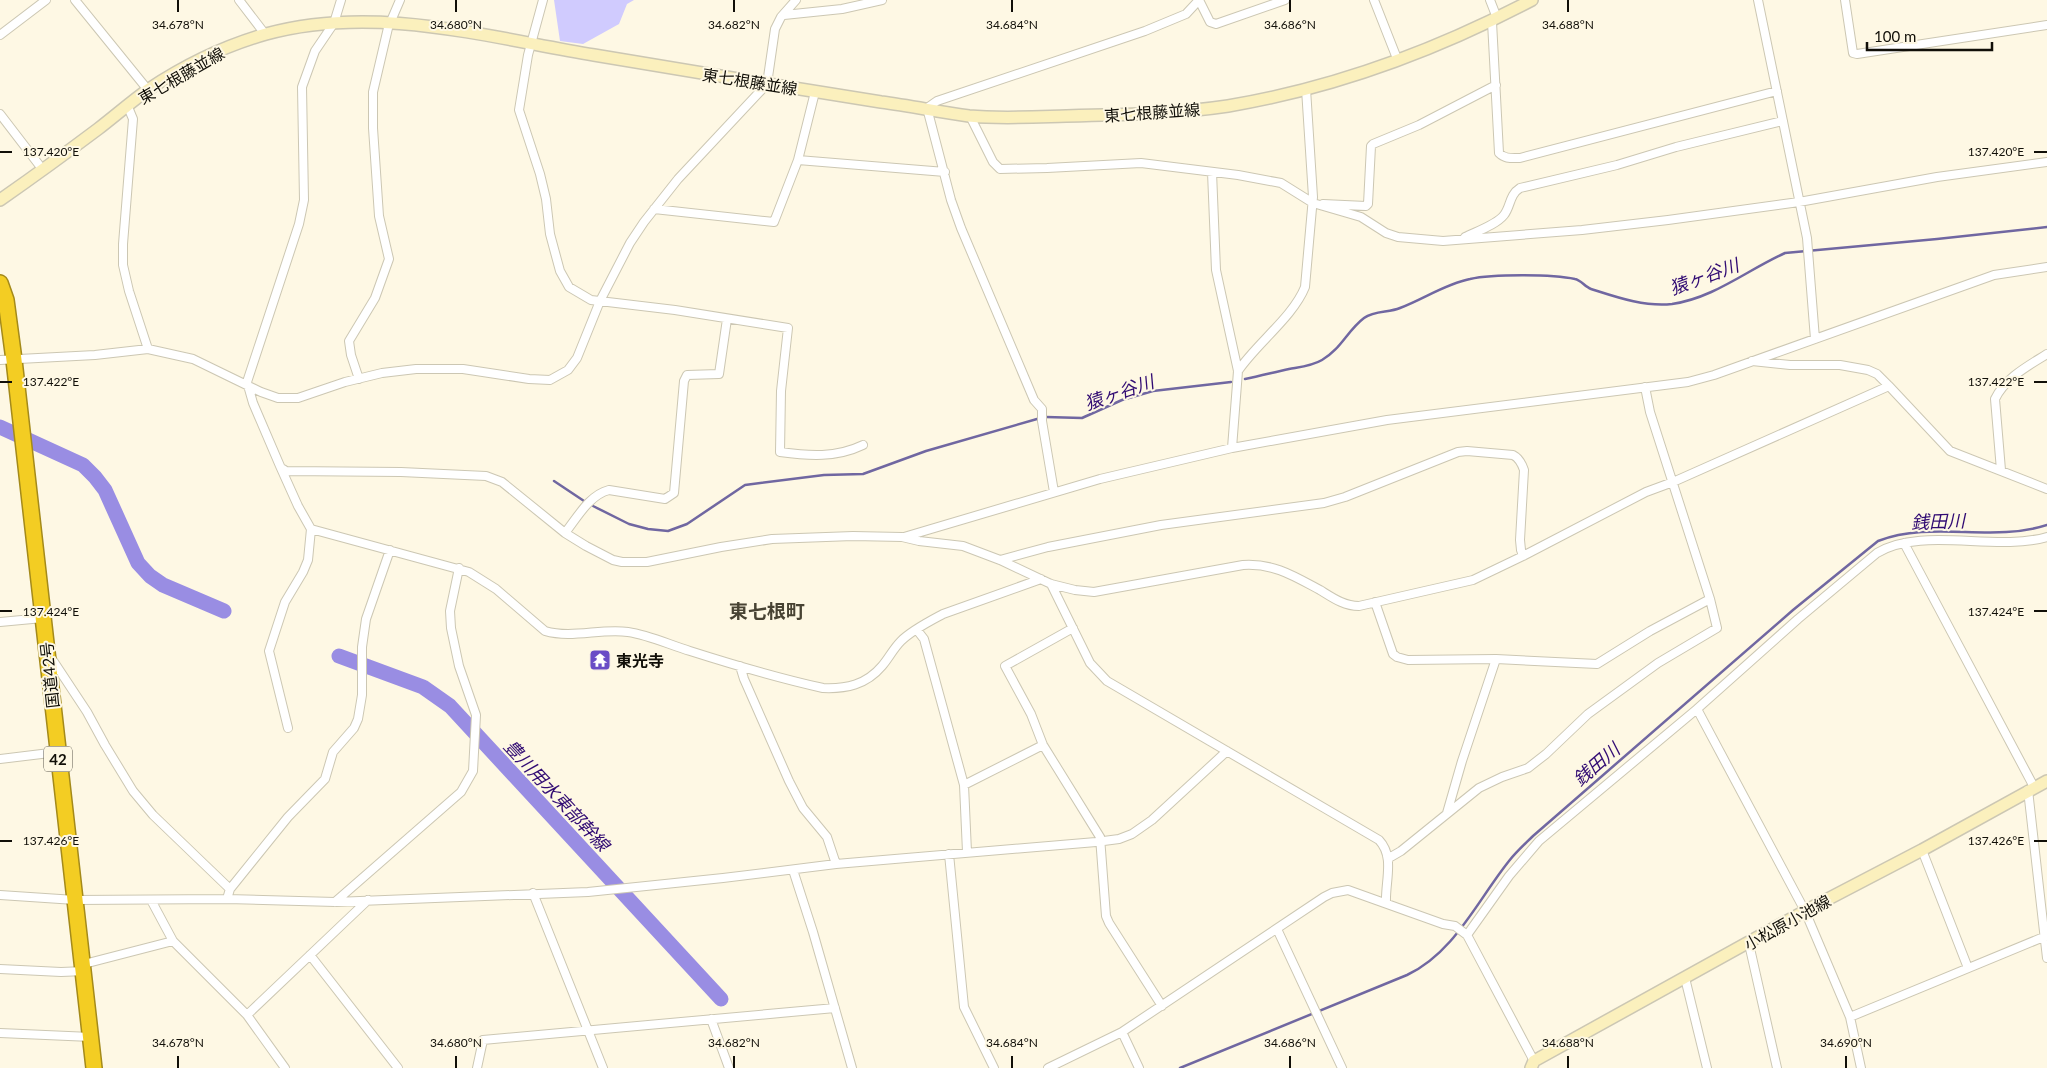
<svg xmlns="http://www.w3.org/2000/svg" width="2047" height="1068" viewBox="0 0 2047 1068" font-family="Lato,'Noto Sans JP',sans-serif">
<style>
.green{fill:#d0cbfe}
.lines{fill:none;stroke-linecap:round;stroke-linejoin:round}
.stream{stroke:#7067a1;stroke-width:2.5}
.river{stroke:#998de3;stroke-width:15}
.street-casing{stroke:#ccc7b3;stroke-width:10}
.secondary-casing{stroke:#ccc7b3;stroke-width:14}
.highway-casing{stroke:#a48a1a;stroke-width:18}
.street{stroke:#fff;stroke-width:8}
.secondary{stroke:#fbf0bd;stroke-width:11}
.highway{stroke:#f3cd23;stroke-width:15}
.ticks{fill:none;stroke:#110f08;stroke-width:2}
.labels{text-anchor:middle;dominant-baseline:central;stroke-width:4;stroke-linejoin:round;paint-order:stroke}
.shield{fill:#fef8e4;stroke:#58554a;stroke-width:1}
.shield-label{font-size:15px;font-weight:bold;fill:#110f08}
.street-label{font-size:16px;fill:#110f08;stroke:#fef8e4}
.poi-label{font-size:16px;font-weight:bold;fill:#110f08;stroke:#fef8e4;text-anchor:start}
.water-label{font-size:18px;font-style:italic;fill:#310b73;stroke:#fef8e4}
.quarter-label{font-size:19px;font-weight:bold;fill:#484333;stroke:#fef8e4}
.ticks-label{font-size:12px;text-anchor:middle;fill:#110f08;stroke:#fef8e4;stroke-width:4;stroke-linejoin:round;paint-order:stroke}
</style>
<rect width="100%" height="100%" fill="#fef8e4"/>
<path class="green" d="M554 0H634L627 4 619 24 583 44 560 41Z"/>
<g class="lines">
<path class="stream" d="M1245 379C1260 376 1275 372 1289 369 1300 367 1312 366 1322 360 1340 350 1348 330 1364 318 1375 310 1389 313 1400 308 1424 299 1445 284 1470 279 1492 274 1552 274 1575 279 1581 280 1585 287 1591 289 1616 297 1644 307 1672 304 1714 298 1747 270 1785 253L1937 239 2047 227
M1046 417 1082 418 1122 400 1153 391 1231 382
M554 481 584 501
M593 506 629 524 648 529 668 531 687 524 745 485 824 475 863 474 926 451 1037 419
M1180 1068 1407 975C1454 953 1477 901 1509 861 1516 852 1525 844 1533 836L1793 610 1878 541C1933 520 1991 543 2047 525"/>
<path class="river" d="M0 427 83 465 95 477 105 490 138 563 150 576 163 585 224 611
M339 656 423 687 450 706 721 999"/>
<g class="street-casing">
<path id="street" d="M75 0 148 90
M239 0 265 34
M543 0 528 55 519 110 540 174 546 199 550 234 560 271 569 287 591 300 675 310 788 328 781 391 780 452C809 456 836 458 863 445
M1199 0 1210 22 1216 24 1285 0
M1374 0 1398 61
M1490 0 1497 18
M1758 0 1807 238 1815 339
M1845 0 1853 53 1857 54 2047 25
M784 15 842 9 882 0
M1492 22 1499 153C1505 159 1511 158 1520 158L1777 91
M0 35 46 0
M128 107 133 119 123 244V265L129 291 148 349
M0 114 43 170
M970 116 993 162 1000 169 1047 168 1141 163 1238 175 1281 183 1313 203 1361 217 1386 233 1398 237 1443 241 1582 230 1668 220 1799 202 1937 177 2047 162
M798 160 945 172
M1212 172 1216 270 1238 371 1232 448
M1323 204 1366 206 1368 204 1371 146 1373 144 1419 125 1496 85
M654 209 774 222 798 160 815 92
M1465 237C1477 231 1496 225 1504 215 1511 206 1509 195 1520 188L1617 165 1676 147 1783 121
M0 360 95 355 148 349 193 359 261 392 278 398H298L345 382 382 373 416 369H463L529 379 550 380 568 370 577 358 600 301 630 243 644 222 678 179 767 84 775 29 781 17 796 0
M1752 361 1790 365H1840L1868 370 1877 374 1889 386 1950 451 2047 489
M1238 371C1256 344 1293 317 1305 287L1313 197 1306 89
M359 379 351 355 349 341 375 298 389 259 379 216 373 128V92L388 28 400 0
M283 469 286 471 401 472 486 476 502 482 565 533 586 546 613 560 622 562H647L721 547 772 539 853 536 902 537 919 541 963 546 1000 560 1051 584 1075 590 1094 592 1243 565C1274 563 1294 576 1320 590 1333 598 1344 606 1359 606L1473 580 1523 556 1646 492 1673 482 1889 386
M2001 470 1995 399C2005 378 2028 366 2047 354
M1054 492 1042 421V409L1034 400 961 228 951 200 927 108 937 101 1145 31 1186 14 1199 0
M311 529 469 572 496 589 545 631C572 639 601 628 628 632 649 635 670 645 690 651 734 665 778 678 823 688 846 689 866 685 882 666 889 658 893 649 901 641 912 630 930 621 943 614L1041 579
M565 533C577 518 589 495 609 490L665 499 674 493 684 381 687 375 719 374 727 319
M904 537 1100 479 1232 448 1387 420 1688 382 1714 375 1994 275 2047 267
M1904 543 2034 787
M1000 560 1048 547 1161 525 1324 503 1345 497 1458 452 1467 451 1513 455C1519 458 1522 464 1524 470L1520 540 1521 550 1523 556
M1051 584 1090 663 1107 681 1379 840C1395 857 1385 881 1386 903
M1375 602 1393 654 1397 657 1408 660 1496 659 1597 664 1650 631 1710 599
M0 622 43 618
M1073 628 1005 666 1031 714 1043 745 1100 837 1106 916 1109 923 1162 1006
M917 630 924 639 964 785 967 852
M50 656 87 712 105 745 133 791 153 815 230 889
M740 666 744 679 789 781 803 808 827 837 836 864
M1697 709 1798 619 1877 553C1921 526 1995 552 2047 537
M288 728 269 651 285 602 303 572 308 560 311 529 298 506 280 466 253 403 247 382 299 224 304 200 302 87 315 51 334 23 341 0
M0 759 58 752
M964 785 1043 745
M2028 790 2047 958
M1447 813 1462 761 1496 659
M1922 850 1968 968
M949 854 964 1007 994 1068
M1389 858 1401 851 1479 788 1502 777 1528 768 1546 754 1588 714 1658 663 1717 628 1710 599 1650 412 1645 387
M793 870 813 932 852 1068
M533 893 603 1068
M0 895 75 900 227 899 335 902 588 892 723 878 836 864 1096 842 1119 839 1132 834 1152 820 1227 751
M227 899 230 889 288 817 325 779 333 752 354 728 358 719 362 695V647L366 619 390 550
M151 900 173 941 247 1015 285 1068
M335 902 461 792 473 771 476 715 459 666 451 628 450 611 459 568
M1277 929 1342 1068
M1467 935 1509 876 1539 841 1697 709 1805 911 1850 1017 1861 1068
M1749 944 1777 1068
M310 955 398 1068
M84 964 173 941
M0 969 61 972 85 971
M1685 978 1707 1068
M247 1015 368 900
M1850 1017 2046 936
M711 1019 729 1068
M1122 1032 1139 1068
M0 1033 91 1037
M477 1068 483 1040 835 1008
M1048 1068 1122 1032 1324 897 1332 893 1348 890 1443 924 1455 926 1467 935 1534 1061"/>
</g>
<g class="secondary-casing">
<path id="secondary" d="M0 200C33 177 66 153 98 129 115 116 132 101 149 89 185 65 224 46 266 34 375 4 486 37 594 55 690 71 785 87 881 102 911 106 940 112 969 116 1001 119 1034 117 1066 116 1120 115 1175 114 1228 106 1335 88 1437 50 1532 0
M1531 1068 1534 1061 1805 911 1922 850 2047 781"/>
</g>
<g class="highway-casing">
<path id="highway" d="M0 283 6 300 14 360 94 1068"/>
</g>
<use href="#street" class="street"/>
<use href="#secondary" class="secondary"/>
<use href="#highway" class="highway"/>
</g>
<path class="ticks" d="M178 0V12M456 0V12M734 0V12M1012 0V12M1290 0V12M1568 0V12M0 152H12M2034 152H2047M0 382H12M2034 382H2047M0 611H12M2034 611H2047M0 841H12M2034 841H2047M178 1056V1068M456 1056V1068M734 1056V1068M1012 1056V1068M1290 1056V1068M1568 1056V1068M1846 1056V1068"/>
<defs>
<g id="temple-square" transform="scale(1.125)"><rect x="-9" y="-9" width="18" height="18" rx="4" fill="#694cc6" stroke="#fef8e4"/><path d="M0-6L5-2H3V0L6.5 2.5H4V6H1.5V3h-3V6H-4V2.5H-6.5L-3 0V-2H-5Z" fill="#fff"/></g>
</defs>
<g fill-rule="evenodd">
<use href="#temple-square" x="600" y="660"/>
</g>
<g class="labels">
<rect class="shield" x="44" y="746.5" width="28" height="25" rx="4"/>
<g class="shield-label">
<text x="58" y="759">42</text>
</g>
<g class="street-label">
<text transform="translate(181 75) rotate(-30)">東七根藤並線</text>
<text transform="translate(750 81) rotate(9)">東七根藤並線</text>
<text transform="translate(1152 112) rotate(-4)">東七根藤並線</text>
<text transform="translate(49 675) rotate(-96)">国道42号</text>
<text transform="translate(1787 922) rotate(-29)">小松原小池線</text>
</g>
<g class="poi-label">
<text x="616" y="660">東光寺</text>
</g>
<g class="water-label">
<text transform="translate(1704 276) rotate(-20)">猿ヶ谷川</text>
<text transform="translate(1119 392) rotate(-19)">猿ヶ谷川</text>
<text transform="translate(1938 521) rotate(-2)">銭田川</text>
<text transform="translate(1596 764) rotate(-41)">銭田川</text>
<text transform="translate(557 795) rotate(47)">豊川用水東部幹線</text>
</g>
<g class="quarter-label">
<text x="767" y="610">東七根町</text>
</g>
</g>
<g class="ticks-label">
<text x="178" y="29">34.678°N</text>
<text x="456" y="29">34.680°N</text>
<text x="734" y="29">34.682°N</text>
<text x="1012" y="29">34.684°N</text>
<text x="1290" y="29">34.686°N</text>
<text x="1568" y="29">34.688°N</text>
<text x="1996" y="156">137.420°E</text>
<text x="51" y="156">137.420°E</text>
<text x="1996" y="386">137.422°E</text>
<text x="51" y="386">137.422°E</text>
<text x="1996" y="616">137.424°E</text>
<text x="51" y="616">137.424°E</text>
<text x="1996" y="845">137.426°E</text>
<text x="51" y="845">137.426°E</text>
<text x="178" y="1047">34.678°N</text>
<text x="456" y="1047">34.680°N</text>
<text x="734" y="1047">34.682°N</text>
<text x="1012" y="1047">34.684°N</text>
<text x="1290" y="1047">34.686°N</text>
<text x="1568" y="1047">34.688°N</text>
<text x="1846" y="1047">34.690°N</text>
</g>
<path d="M1867 42v8h125v-8" fill="none" stroke="#110f08" stroke-width="2.5"/>
<text x="1874" y="42" font-size="15" fill="#110f08" stroke="#fef8e4" stroke-width="4" paint-order="stroke">100 m</text>
</svg>
